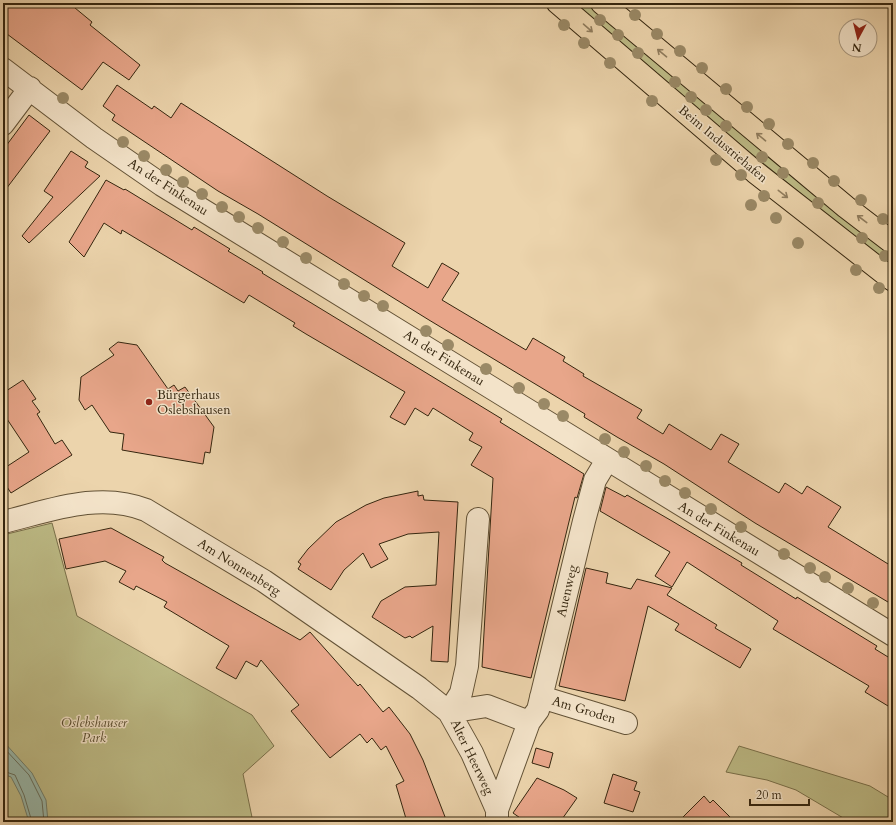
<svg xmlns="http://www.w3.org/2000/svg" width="896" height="825" viewBox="0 0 896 825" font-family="Cardo,serif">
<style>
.green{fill:#bdbb86;stroke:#79704a}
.water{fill:#99b8aa;stroke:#717e6c}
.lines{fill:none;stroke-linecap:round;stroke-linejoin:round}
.shore{stroke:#676f5c;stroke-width:1}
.building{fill:#e8a68a;stroke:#35260f}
.minor-casing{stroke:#635236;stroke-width:24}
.major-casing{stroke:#35260f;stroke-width:24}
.minor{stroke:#f3e3c9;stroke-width:22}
.major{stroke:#ecd4ac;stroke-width:22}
.tree{fill:#9a8966}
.oneway{stroke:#907d5e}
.poi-dot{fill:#8f2418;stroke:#f3e3c9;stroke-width:1.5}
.labels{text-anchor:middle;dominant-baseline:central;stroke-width:3;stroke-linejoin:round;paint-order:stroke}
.street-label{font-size:13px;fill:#35260f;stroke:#f3e3c9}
.poi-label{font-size:13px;fill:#35260f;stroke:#f3e3c9;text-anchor:start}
.park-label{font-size:13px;font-style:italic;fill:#574b2d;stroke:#f3e3c9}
</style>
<rect width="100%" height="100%" fill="#ecd4ac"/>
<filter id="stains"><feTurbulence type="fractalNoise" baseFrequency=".005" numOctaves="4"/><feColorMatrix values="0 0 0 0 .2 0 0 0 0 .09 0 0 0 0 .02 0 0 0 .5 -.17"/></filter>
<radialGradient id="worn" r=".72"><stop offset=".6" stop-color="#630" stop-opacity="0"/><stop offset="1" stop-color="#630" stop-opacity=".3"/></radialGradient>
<path class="green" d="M574 3H587L817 196 893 256V268L737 142Z
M52 523 77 616 252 715 274 746 243 774 253 822H3V535Z
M739 746 870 786 893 800V822H850L796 790 767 780 726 772Z"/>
<path class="water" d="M3 741 32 773 46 800 48 822H29L21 796 11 777 3 774Z"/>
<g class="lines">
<path class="shore" d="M3 747 29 775 42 801 44 822
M3 771 15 775 24 795 32 822"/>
</g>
<path class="building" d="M3 3H69L92 22 90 25 140 65 129 80 103 62 82 90 3 31Z
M117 85 152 109 154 106 171 118 181 103 327 196 405 243 392 266 428 288 442 263 459 273 442 300 526 350 533 338 565 357 563 361 584 374 583 376 642 410 637 418 663 434 669 424 711 450 721 434 739 444 728 462 779 493 785 483 802 494 807 486 841 507 828 527 893 567V605L755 523 664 464 617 437 584 417 585 414 429 320 258 214 218 191 112 120 115 115 103 106Z
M29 115 50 131 3 193V150Z
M71 151 88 162 85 167 100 176 29 243 22 236 53 197 44 191Z
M106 180 124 190 125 189 192 230 194 227 230 249 228 251 263 272 262 273 502 419 500 422 584 474 577 498 575 497 531 678 482 667 493 478 471 465 482 447 469 440 473 433 433 408 428 416 415 408 405 425 390 417 405 392 306 334 293 326 295 323 249 295 244 303 122 230 121 234 104 223 84 257 69 242Z
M118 342 137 345 168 389 174 385 178 391 185 387 214 427 210 453 205 452 203 464 122 450 124 434 110 432 92 405 85 410 79 400 81 377 114 355 109 349Z
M23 380 36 399 32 401 40 412 37 414 55 444 62 440 72 455 11 493 7 487 3 488V469L29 452 3 413V393Z
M606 487 625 497 627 495 672 521 742 563 741 565 796 599 797 597 877 646 875 649 893 660V709L865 692 869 686 773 629 778 621 687 562 672 587 655 576 670 552 600 511Z
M418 491V496L423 495 424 500 458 502 448 662 431 661 433 626 412 638 410 636 405 638 372 617 381 601 405 587 436 585 439 532 408 534 379 544 388 559 371 568 363 553 344 570 331 590 298 569 301 564 298 562 308 549 336 522 366 505 384 498Z
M111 528 164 557 162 560 165 563 197 581 300 640 310 632 358 686 360 684 383 712 389 707 410 734 423 760 447 822H407L396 785 404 781 386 746 381 750 372 738 367 743 360 734 330 758 291 711 299 705 261 660 257 667 246 661 236 679 216 668 229 646 164 607 167 602 136 586 134 590 119 582 126 571 105 561 66 569 59 539Z
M586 568 608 573 606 583 631 589 637 579 672 588 667 595 717 625 715 628 751 649 740 668 675 630 679 624 648 606 625 701 559 686Z
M536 748 553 753 549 768 532 763Z
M613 774 637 782 634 790 640 792 633 812 604 803Z
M537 778 564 790 577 798 560 822H526L513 813Z
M704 796 710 803 713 800 735 822H678Z"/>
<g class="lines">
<g class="minor-casing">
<path id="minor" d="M3 69 94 138 162 185 893 635
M3 124 30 88
M3 522C49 511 99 491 146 510L264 581 419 688 449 712 472 753 497 810V822
M541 697 626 723
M449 712 461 693 467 666 478 519
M449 712 487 706 529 722
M497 810 529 722 538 710 584 521 595 480 607 460"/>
</g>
<g class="major-casing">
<path id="major" d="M558 3 755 172 893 280
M602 3 846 207 893 243"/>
</g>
<use href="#minor" class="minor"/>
<use href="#major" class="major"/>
</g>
<g class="tree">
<circle cx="635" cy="15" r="6"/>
<circle cx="600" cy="20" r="6"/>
<circle cx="564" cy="25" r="6"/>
<circle cx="657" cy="34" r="6"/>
<circle cx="618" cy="35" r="6"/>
<circle cx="584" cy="43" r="6"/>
<circle cx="680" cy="51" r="6"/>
<circle cx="638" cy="53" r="6"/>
<circle cx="610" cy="63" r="6"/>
<circle cx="702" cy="68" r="6"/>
<circle cx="675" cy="82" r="6"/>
<circle cx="726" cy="89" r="6"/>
<circle cx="691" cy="97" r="6"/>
<circle cx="63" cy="98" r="6"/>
<circle cx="652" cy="101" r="6"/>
<circle cx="747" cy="107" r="6"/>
<circle cx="706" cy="110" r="6"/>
<circle cx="769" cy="124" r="6"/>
<circle cx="726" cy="126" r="6"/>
<circle cx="123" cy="142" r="6"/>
<circle cx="788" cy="144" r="6"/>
<circle cx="144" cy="156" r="6"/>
<circle cx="762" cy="157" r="6"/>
<circle cx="716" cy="160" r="6"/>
<circle cx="813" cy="163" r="6"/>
<circle cx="166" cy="170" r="6"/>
<circle cx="783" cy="173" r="6"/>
<circle cx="741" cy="175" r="6"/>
<circle cx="834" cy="181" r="6"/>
<circle cx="183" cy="182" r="6"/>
<circle cx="202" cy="194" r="6"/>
<circle cx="764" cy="196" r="6"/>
<circle cx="861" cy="200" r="6"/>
<circle cx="818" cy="203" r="6"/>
<circle cx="751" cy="205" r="6"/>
<circle cx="222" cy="207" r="6"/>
<circle cx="239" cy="217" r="6"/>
<circle cx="776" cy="218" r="6"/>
<circle cx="883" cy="219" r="6"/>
<circle cx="258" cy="228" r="6"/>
<circle cx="862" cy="238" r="6"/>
<circle cx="283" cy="242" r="6"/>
<circle cx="798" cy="243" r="6"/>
<circle cx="885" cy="256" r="6"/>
<circle cx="306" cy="258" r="6"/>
<circle cx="856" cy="270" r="6"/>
<circle cx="344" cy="284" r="6"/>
<circle cx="879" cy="288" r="6"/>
<circle cx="364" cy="296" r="6"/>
<circle cx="383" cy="306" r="6"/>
<circle cx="426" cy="331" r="6"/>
<circle cx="448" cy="345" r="6"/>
<circle cx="486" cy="369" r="6"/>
<circle cx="519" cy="388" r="6"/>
<circle cx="544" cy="404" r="6"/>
<circle cx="563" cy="416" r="6"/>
<circle cx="605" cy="439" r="6"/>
<circle cx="624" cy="452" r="6"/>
<circle cx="646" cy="466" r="6"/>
<circle cx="665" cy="481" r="6"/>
<circle cx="685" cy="493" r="6"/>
<circle cx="711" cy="509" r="6"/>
<circle cx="741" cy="527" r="6"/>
<circle cx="784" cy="554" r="6"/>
<circle cx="810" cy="568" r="6"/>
<circle cx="825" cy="577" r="6"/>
<circle cx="848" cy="588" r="6"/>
<circle cx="873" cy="603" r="6"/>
</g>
<defs><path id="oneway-shaft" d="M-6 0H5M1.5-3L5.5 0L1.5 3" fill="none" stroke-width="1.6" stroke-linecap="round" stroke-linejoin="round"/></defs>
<g class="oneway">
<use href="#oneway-shaft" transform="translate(588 28) rotate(41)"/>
<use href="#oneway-shaft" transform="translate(662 53) rotate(-140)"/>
<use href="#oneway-shaft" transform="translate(761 137) rotate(-140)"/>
<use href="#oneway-shaft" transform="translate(783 194) rotate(38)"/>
<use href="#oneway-shaft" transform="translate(862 219) rotate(-143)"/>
</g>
<circle class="poi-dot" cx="149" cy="402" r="4"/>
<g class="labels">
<g class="street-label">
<text transform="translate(723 144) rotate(40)">Beim Industriehafen</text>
<text transform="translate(168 187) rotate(33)">An der Finkenau</text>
<text transform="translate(444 358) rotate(32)">An der Finkenau</text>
<text transform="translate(719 529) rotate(31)">An der Finkenau</text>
<text transform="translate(239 567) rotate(32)">Am Nonnenberg</text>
<text transform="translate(567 591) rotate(-77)">Auenweg</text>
<text transform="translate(584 710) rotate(17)">Am Groden</text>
<text transform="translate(472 757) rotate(64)">Alter Heerweg</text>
</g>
<g class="poi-label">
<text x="157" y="395">Bürgerhaus<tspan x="157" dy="15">Oslebshausen</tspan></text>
</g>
<g class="park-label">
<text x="94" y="723">Oslebshauser<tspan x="94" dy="15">Park</tspan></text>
</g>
</g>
<rect width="896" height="825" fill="none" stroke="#ecd4ac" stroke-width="16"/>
<rect x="4" y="4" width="888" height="817" fill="none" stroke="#35260f" stroke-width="2"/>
<rect x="8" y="8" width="880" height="809" fill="none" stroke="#35260f"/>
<g transform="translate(858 38) rotate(187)"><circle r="19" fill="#f3e3c9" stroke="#a7977f"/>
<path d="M0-3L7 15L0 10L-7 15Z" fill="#8f2418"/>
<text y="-6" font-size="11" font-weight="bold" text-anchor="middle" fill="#35260f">N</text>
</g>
<path d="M750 799v6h59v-6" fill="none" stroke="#35260f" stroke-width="2"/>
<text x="756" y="799" font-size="12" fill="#35260f" stroke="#f3e3c9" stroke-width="3" paint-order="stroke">20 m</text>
<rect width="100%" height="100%" filter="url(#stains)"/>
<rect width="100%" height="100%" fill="url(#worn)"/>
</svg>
